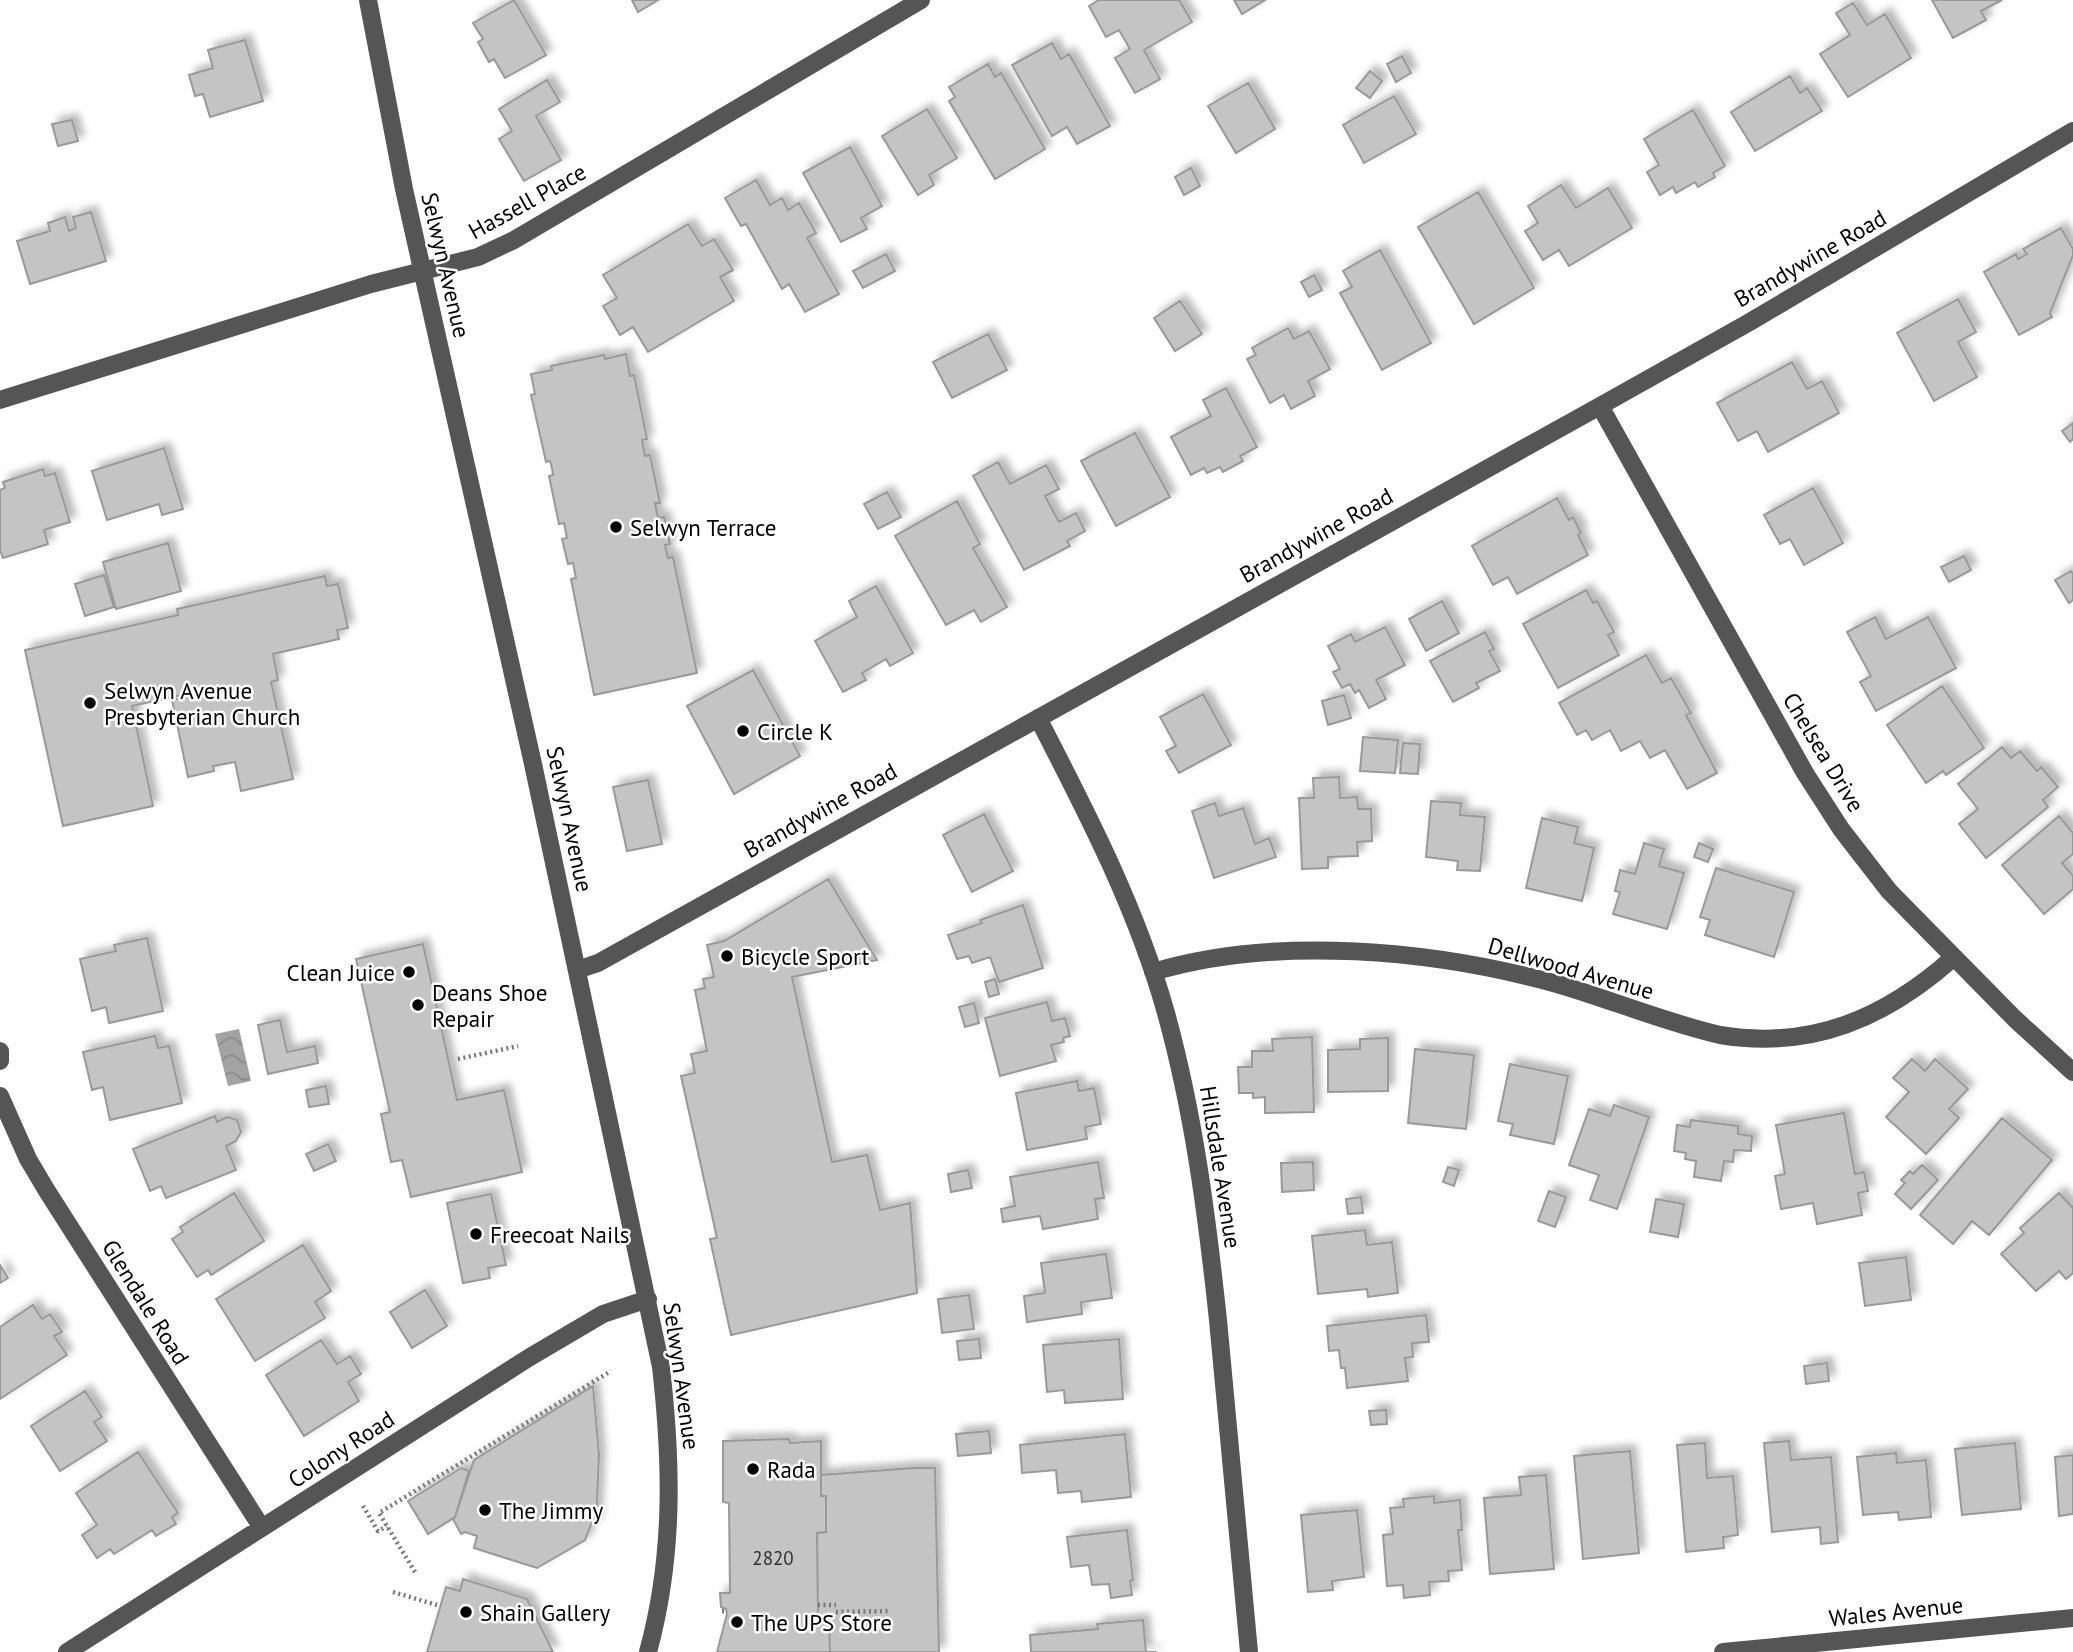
<svg xmlns="http://www.w3.org/2000/svg" width="2073" height="1652" viewBox="0 0 2073 1652" font-family="'PT Sans',sans-serif">
<style>
.water{fill:url(#water-waves)}
.building{fill:#c4c4c4;stroke:#999;stroke-width:2;filter:url(#shadow)}
.lines{fill:none;stroke-linecap:round;stroke-linejoin:round}
.path{stroke:#777;stroke-width:4.5;stroke-dasharray:2 3.5;stroke-linecap:butt}
.minor{stroke:#555;stroke-width:18}
.poi-dot{fill:#000;stroke:#fff;stroke-width:2.5}
.labels{text-anchor:middle;dominant-baseline:central;stroke-width:5;stroke-linejoin:round;paint-order:stroke}
.number-label{font-size:19px;fill:#313131}
.street-label{font-size:23px;fill:#000;stroke:#fff}
.poi-label{font-size:23px;fill:#000;stroke:#fff;text-anchor:start}
</style>
<defs>
<pattern id="water-waves" width="16" height="10" patternUnits="userSpaceOnUse" patternTransform="scale(1.75)"><rect width="16" height="10" fill="#a3a3a3"/><path d="M0 5q4-4 8 0t8 0" fill="none" stroke="#8b8b8b"/></pattern>
<filter id="shadow"><feDropShadow dx="6" dy="-6" stdDeviation="3.5" flood-color="#0004"/></filter>
</defs>
<rect width="100%" height="100%" fill="#fff"/>
<path class="water" d="M239 1029 251 1081 228 1086 215 1034Z"/>
<path class="building" d="M514 0 546 55 505 78 494 59 489 62 478 42 483 39 473 23Z
M632 0H658L638 12Z
M1099 0H1179L1192 22 1144 50 1160 79 1135 93 1115 58 1130 49 1119 30 1106 37 1089 6Z
M1234 0H1265L1242 14Z
M1932 0H2002L1981 11 1986 20 1953 38Z
M1853 3 1867 25 1885 14 1911 58 1848 97 1820 54 1850 35 1836 13Z
M245 40 263 101 210 117 203 94 195 96 189 75 213 68 208 50Z
M1052 43 1061 59 1069 54 1110 126 1077 144 1067 127 1052 136 1012 65Z
M1402 56 1411 73 1396 82 1387 64Z
M988 64 995 77 1001 73 1045 149 995 179 949 101 955 97 949 87Z
M1370 71 1382 81 1370 98 1356 88Z
M1790 76 1800 93 1807 88 1822 111 1755 151 1731 112Z
M547 80 560 102 536 116 561 160 524 181 499 139 512 131 499 109Z
M1248 83 1275 129 1236 153 1208 106Z
M1394 96 1416 134 1364 163 1343 125Z
M927 109 957 158 929 175 934 185 918 195 882 136Z
M1693 110 1725 166 1713 173 1715 177 1698 187 1695 182 1676 193 1673 187 1660 195 1647 172 1659 165 1644 139Z
M72 120 78 141 58 146 52 124Z
M850 147 882 206 861 218 867 229 841 242 803 173Z
M1191 168 1200 186 1184 195 1175 177Z
M756 180 770 205 782 198 788 210 799 203 816 233 807 238 839 294 805 312 789 284 782 289 746 224 741 226 725 198Z
M1561 185 1576 208 1608 188 1632 228 1569 266 1559 250 1543 260 1525 231 1538 223 1528 206Z
M1478 192 1534 288 1474 324 1418 227Z
M91 212 106 261 30 284 17 241 50 231 48 223 65 217 69 231 76 228 73 217Z
M688 224 702 246 714 239 733 270 720 277 734 301 648 352 633 327 620 335 603 306 617 298 603 275Z
M2061 228 2073 249V255L2050 313 2052 317 2019 335 1984 272 2016 254 2018 259 2027 254 2023 249Z
M1380 250 1431 343 1382 370 1340 293 1352 287 1343 271Z
M886 254 895 271 863 288 853 271Z
M1314 275 1322 290 1309 297 1301 282Z
M1958 299 1976 332 1958 342 1977 377 1934 401 1897 333Z
M1180 301 1202 334 1175 351 1154 318Z
M1288 328 1294 339 1309 331 1330 369 1308 381 1315 396 1291 409 1284 395 1270 403 1247 359 1256 355 1252 348Z
M988 334 1007 370 952 398 933 362Z
M626 354 630 376 634 375 647 439 642 440 645 456 650 455 660 503H655L658 518 664 517 670 544 665 545 668 558 673 557 697 673 594 695 571 579 576 578 573 563 568 564 562 539 567 538 564 523 559 524 549 476 553 475 552 468 550 461 546 462 531 395 535 394 531 374 552 370 551 366 604 355 605 359Z
M1792 362 1807 389 1822 381 1839 413 1768 452 1757 431 1738 441 1717 403Z
M1226 388 1257 447 1240 456 1243 461 1223 472 1220 467 1207 473 1204 468 1191 475 1171 437 1211 416 1203 400Z
M2073 423V439L2070 442 2062 431Z
M1135 433 1170 497 1116 526 1081 461Z
M164 448 183 509 162 515 159 504 107 520 92 471Z
M998 462 1010 484 1046 465 1059 489 1045 496 1059 522 1076 513 1085 531 1067 541 1070 546 1024 570 973 476Z
M43 469 45 476 55 473 70 522 44 530 48 544 3 558 0 550V490L5 488 3 482Z
M1813 488 1843 543 1804 565 1790 539 1780 544 1764 515Z
M887 492 901 517 878 529 864 504Z
M1557 498 1569 520 1573 517 1581 533 1578 535 1588 555 1517 594 1508 577 1493 585 1472 546Z
M957 501 980 544 973 548 1007 607 981 622 974 610 946 625 895 536Z
M168 543 181 591 116 609 103 562Z
M1964 556 1971 570 1949 582 1941 567Z
M2071 571 2073 574V600L2069 603 2055 580Z
M104 575 114 607 85 616 75 584Z
M325 576 327 586 338 584 348 628 337 630 339 639 273 654 278 680 271 682 293 779 241 791 235 762 213 766 214 771 188 777 172 700 187 697 186 694 132 706 153 806 63 826 25 650 178 615 177 609Z
M876 586 913 653 890 666 886 659 862 673 866 680 843 692 815 641 857 617 849 601Z
M1586 590 1593 603 1597 601 1614 632 1608 635 1619 655 1558 688 1523 624Z
M1442 601 1459 633 1426 651 1409 619Z
M1875 617 1886 639 1928 617 1956 668 1876 711 1860 682 1871 676 1847 632Z
M1385 627 1405 665 1376 680 1386 699 1369 708 1359 690 1355 693 1350 684 1342 688 1333 672 1340 669 1328 646 1351 634 1355 642Z
M1485 632 1494 649 1489 651 1500 671 1476 683 1479 688 1453 702 1430 661Z
M1646 655 1662 683 1671 678 1691 713 1686 715 1717 773 1687 789 1665 750 1650 758 1640 741 1621 751 1610 730 1592 740 1586 730 1577 735 1559 703Z
M753 670 800 756 734 794 687 706Z
M1942 686 1984 748 1946 775 1943 771 1926 783 1887 725Z
M1203 694 1231 745 1179 773 1166 751 1176 746 1160 717Z
M1344 695 1351 718 1328 725 1322 701Z
M1363 737 1398 740 1395 773 1360 771Z
M1403 743 1420 744 1418 774 1400 773Z
M2002 747 2011 758 2020 751 2037 771 2041 767 2058 787 2043 800 2048 807 1986 858 1959 824 1978 809 1958 784Z
M1339 777 1340 798 1357 797 1358 809H1371L1372 841 1357 842 1358 856 1328 857V868L1302 869 1299 798H1314L1313 778Z
M648 780 662 844 627 851 613 787Z
M1431 801 1461 803 1460 815 1485 817 1480 871 1457 870 1458 861 1426 857Z
M1215 803 1219 816 1243 808 1255 844 1269 838 1276 857 1214 878 1192 811Z
M984 814 1013 871 972 892 943 835Z
M2059 816 2073 833V854L2062 863 2073 876V889L2044 914 2002 865Z
M1542 818 1578 827 1574 843 1594 848 1582 901 1526 888Z
M1644 843 1664 849 1659 866 1684 873 1667 929 1613 914 1620 892 1615 891 1620 870 1635 874Z
M1699 843 1713 849 1708 862 1694 857Z
M1716 868 1794 892 1774 957 1705 935 1710 920 1700 917Z
M828 879 877 960 792 977 832 1162 867 1155 880 1210 910 1203 917 1293 731 1335 710 1239 717 1238 681 1076 695 1073 691 1054 707 1051 695 990 705 988 703 979 714 977 707 945 724 941Z
M1023 905 1043 968 999 982 990 957 972 963 969 956 957 959 948 935 982 923 980 920Z
M147 938 163 1011 109 1023 106 1007 92 1011 80 959 116 951 114 945Z
M423 944 457 1100 504 1090 522 1172 411 1197 402 1160 391 1162 381 1114 390 1112 356 959Z
M995 979 999 994 989 997 985 982Z
M1047 1002 1052 1021 1065 1018 1070 1036 1063 1038 1064 1042 1051 1045 1056 1061 1000 1076 985 1018Z
M974 1003 979 1023 965 1027 959 1007Z
M280 1020 287 1052 315 1046 318 1063 268 1074 258 1025Z
M155 1036 158 1048 169 1046 182 1103 110 1120 103 1087 92 1090 83 1052Z
M1312 1037 1314 1112 1265 1113V1097L1253 1098V1093H1239L1238 1067H1252V1051H1273L1272 1039Z
M1388 1038V1091L1328 1092V1050L1360 1049V1039Z
M1415 1049 1474 1055 1466 1129 1408 1123Z
M1912 1059 1925 1071 1935 1059 1968 1089 1949 1109 1959 1118 1926 1154 1886 1117 1909 1092 1893 1078Z
M1510 1064 1568 1076 1554 1144 1510 1135 1513 1124 1498 1121Z
M1077 1081 1079 1091 1094 1088 1101 1124 1085 1127 1087 1139 1027 1150 1016 1093Z
M326 1086 329 1104 309 1107 306 1090Z
M1614 1105 1649 1117 1617 1209 1590 1200 1599 1175 1569 1165 1589 1109 1610 1116Z
M1844 1113 1855 1174 1864 1172 1868 1191 1858 1193 1862 1215 1817 1224 1813 1203 1781 1209 1775 1176 1785 1174 1776 1125Z
M215 1116 217 1122 227 1117 237 1120 241 1132 236 1141 226 1146 236 1170 166 1198 161 1186 150 1191 133 1149Z
M2002 1118 2052 1160 1989 1235 1972 1221 1953 1244 1920 1215Z
M1691 1120 1738 1126V1134L1752 1136 1751 1151 1734 1150 1733 1162 1724 1161 1721 1181 1694 1177 1696 1161 1685 1159 1686 1153 1674 1151 1677 1125 1690 1127Z
M328 1144 336 1161 314 1171 306 1154Z
M1098 1162 1104 1198 1095 1199 1098 1219 1043 1229 1040 1216 1003 1222 1001 1209 1015 1206 1010 1177Z
M1313 1162 1314 1190 1282 1192 1281 1163Z
M1922 1165 1938 1180 1911 1209 1895 1194 1905 1183 1901 1180 1910 1171 1913 1174Z
M1448 1167 1459 1170 1454 1186 1443 1182Z
M968 1170 972 1188 951 1192 948 1174Z
M1549 1191 1566 1197 1555 1227 1538 1221Z
M234 1193 264 1241 211 1275 208 1270 197 1277 172 1239 183 1232 180 1227Z
M2059 1193 2072 1207 2073 1206V1273L2066 1279 2059 1271 2036 1291 2001 1254 2024 1233 2020 1228Z
M491 1194 506 1265 488 1268 490 1278 463 1283 447 1203Z
M1361 1197 1363 1213 1348 1214 1346 1199Z
M1656 1199 1684 1204 1678 1237 1650 1232Z
M1365 1230 1367 1245 1392 1242 1398 1293 1368 1297 1367 1289 1318 1294 1312 1236Z
M303 1245 331 1291 315 1302 325 1318 255 1361 216 1299Z
M1106 1254 1112 1298 1081 1302 1082 1314 1027 1322 1024 1296 1045 1293 1041 1263Z
M1906 1257 1911 1300 1865 1306 1859 1263Z
M0 1265 8 1278 0 1283Z
M425 1290 447 1326 412 1348 390 1312Z
M969 1295 974 1329 942 1333 938 1299Z
M33 1305 42 1319 50 1314 62 1332 54 1336 67 1355 0 1399V1327Z
M1426 1315 1429 1342 1412 1343 1413 1357 1405 1358 1408 1381 1347 1388 1345 1368H1341L1339 1350 1329 1351 1327 1326Z
M979 1339 981 1358 959 1360 957 1341Z
M1119 1339 1123 1399 1065 1403 1064 1390 1047 1392 1043 1345Z
M321 1340 337 1364 350 1356 361 1374 348 1382 359 1401 304 1436 266 1375Z
M1827 1363 1829 1381 1806 1384 1804 1366Z
M593 1386 599 1455 596 1524 592 1522 585 1540 537 1568 474 1548 477 1536 465 1532 461 1534 453 1519 455 1517 474 1460Z
M85 1391 102 1417 94 1422 107 1441 60 1471 31 1426Z
M1386 1410 1387 1424 1371 1425 1369 1411Z
M989 1431 991 1453 958 1456 956 1434Z
M1125 1434 1131 1497 1082 1502 1081 1491 1058 1493 1056 1470 1022 1473 1020 1445Z
M789 1439 790 1443 821 1441V1496H826V1532L817 1533 818 1616H829L830 1652H717L727 1614 726 1609 721 1607 720 1593H730L729 1503 723 1502V1441Z
M1789 1441 1791 1460 1831 1457 1838 1542 1821 1544 1820 1527 1772 1532 1764 1443Z
M1705 1443 1707 1478 1733 1476 1738 1535 1723 1537 1724 1548 1686 1552 1677 1445Z
M2015 1443 2021 1509 1962 1515 1955 1449Z
M1630 1451 1639 1553 1583 1559 1574 1456Z
M138 1452 178 1513 172 1517 176 1524 156 1536 152 1530 114 1554 110 1549 97 1558 82 1535 97 1525 76 1493Z
M1896 1453 1897 1463 1926 1460 1931 1517 1899 1520 1898 1512 1863 1515 1857 1457Z
M2073 1455V1514L2059 1516 2055 1457Z
M461 1468 469 1471 455 1517 428 1534 408 1501Z
M913 1468H935L939 1652H830L829 1616H818L817 1533 826 1532V1496H821V1475Z
M1546 1475 1554 1569 1490 1574 1484 1498 1521 1495 1519 1477Z
M1434 1496V1503L1460 1500 1462 1530H1458L1462 1570 1448 1571 1449 1581 1429 1582 1430 1595 1404 1598 1403 1585 1387 1586 1383 1535 1393 1534 1390 1508 1404 1507 1403 1499Z
M1357 1510 1364 1577 1332 1581 1333 1590 1308 1592 1301 1515Z
M1127 1530 1133 1580 1130 1581 1132 1595 1111 1598 1109 1584 1092 1585 1089 1565 1071 1567 1067 1537Z
M463 1579 527 1599 553 1652H427L446 1587 460 1591Z
M1143 1620 1146 1652H1157H1031L1030 1635 1098 1629 1097 1624Z"/>
<g class="lines">
<path class="path" d="M458 1059 518 1046
M363 1506 378 1531 387 1526
M415 1572 379 1513 611 1371
M393 1592 437 1605
M818 1605H836
M722 1611H726
M836 1612 889 1611"/>
<path class="minor" d="M368 0 404 189 533 764 661 1367C672 1464 674 1557 648 1652
M0 400 371 284 478 257 514 240 921 0
M1600 406 1805 773 1841 829 1889 891 2015 1019 2073 1072
M1038 718C1087 813 1137 909 1166 1013 1194 1114 1207 1217 1218 1320 1229 1431 1238 1541 1249 1652
M577 970 598 963 1600 406 1748 323 2073 131
M1153 972C1277 935 1434 950 1557 984 1612 1000 1664 1022 1720 1035 1812 1050 1886 1018 1954 957
M0 1051V1061
M0 1096 28 1159 47 1191 262 1528
M67 1652 530 1357 603 1314 648 1299
M1723 1652 2073 1618"/>
</g>
<g class="poi-dot">
<circle cx="616" cy="527" r="7"/>
<circle cx="90" cy="703" r="7"/>
<circle cx="743" cy="731" r="7"/>
<circle cx="727" cy="956" r="7"/>
<circle cx="409" cy="972" r="7"/>
<circle cx="418" cy="1005" r="7"/>
<circle cx="476" cy="1234" r="7"/>
<circle cx="753" cy="1469" r="7"/>
<circle cx="485" cy="1510" r="7"/>
<circle cx="466" cy="1612" r="7"/>
<circle cx="737" cy="1622" r="7"/>
</g>
<g class="labels">
<g class="number-label">
<text x="773" y="1558">2820</text>
</g>
<g class="street-label">
<text transform="translate(527 201) rotate(-29)">Hassell Place</text>
<text transform="translate(1810 258) rotate(-30)">Brandywine Road</text>
<text transform="translate(446 265) rotate(77)">Selwyn Avenue</text>
<text transform="translate(1316 535) rotate(-29)">Brandywine Road</text>
<text transform="translate(1824 752) rotate(59)">Chelsea Drive</text>
<text transform="translate(820 810) rotate(-29)">Brandywine Road</text>
<text transform="translate(570 819) rotate(78)">Selwyn Avenue</text>
<text transform="translate(1571 968) rotate(16)">Dellwood Avenue</text>
<text transform="translate(1221 1167) rotate(81)">Hillsdale Avenue</text>
<text transform="translate(146 1302) rotate(58)">Glendale Road</text>
<text transform="translate(682 1376) rotate(82)">Selwyn Avenue</text>
<text transform="translate(341 1449) rotate(-33)">Colony Road</text>
<text transform="translate(1896 1611) rotate(-6)">Wales Avenue</text>
</g>
<g class="poi-label">
<text x="630" y="527">Selwyn Terrace</text>
<text x="104" y="690">Selwyn Avenue<tspan x="104" dy="26">Presbyterian Church</tspan></text>
<text x="757" y="731">Circle K</text>
<text x="741" y="956">Bicycle Sport</text>
<text x="395" y="972" text-anchor="end">Clean Juice</text>
<text x="432" y="992">Deans Shoe<tspan x="432" dy="26">Repair</tspan></text>
<text x="490" y="1234">Freecoat Nails</text>
<text x="767" y="1469">Rada</text>
<text x="499" y="1510">The Jimmy</text>
<text x="480" y="1612">Shain Gallery</text>
<text x="751" y="1622">The UPS Store</text>
</g>
</g>
</svg>
